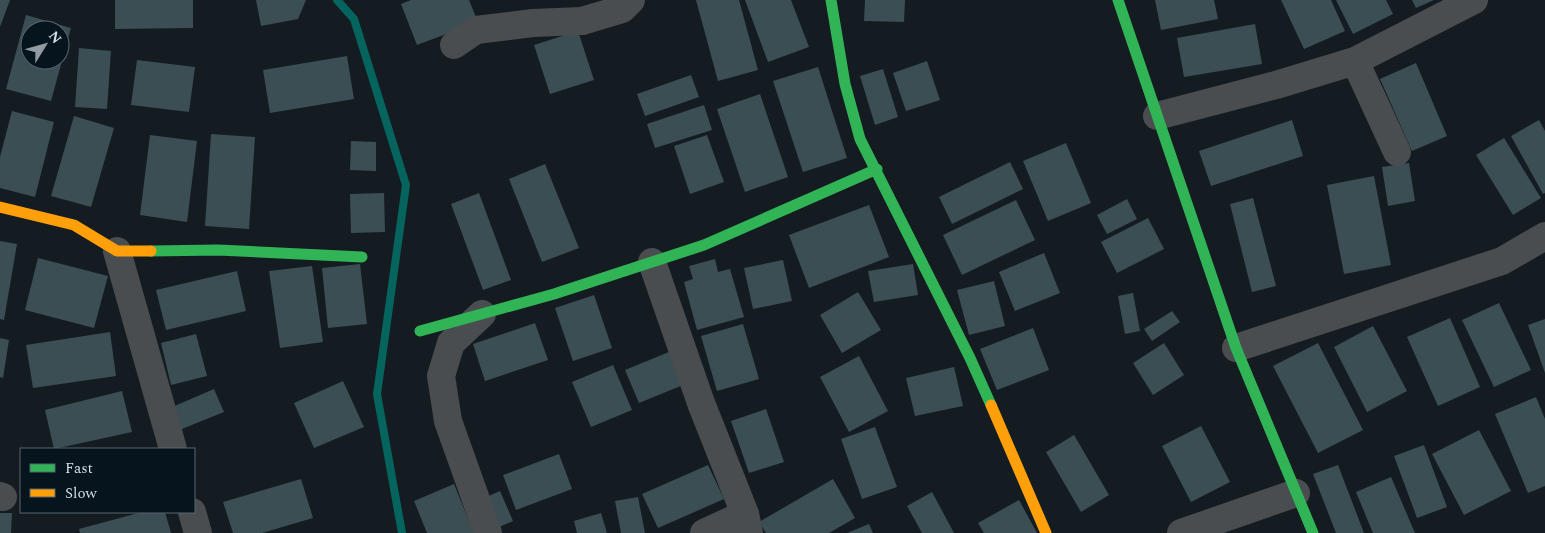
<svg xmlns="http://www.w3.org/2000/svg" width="1545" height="533" viewBox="0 0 1545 533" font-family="Spectral,serif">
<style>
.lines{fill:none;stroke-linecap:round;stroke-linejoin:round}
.stream{stroke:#05645d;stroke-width:8}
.building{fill:#3a4e54;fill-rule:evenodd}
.street{stroke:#4a4d4f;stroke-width:28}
.fast{stroke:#30b455;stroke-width:11}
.slow{stroke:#ff9f0a;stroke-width:11}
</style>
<rect width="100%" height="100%" fill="#141c22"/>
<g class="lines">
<path class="stream" d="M337 0 354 19 406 185 377 394 402 533"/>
</g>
<path class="building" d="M0 0H10L0 27Z
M115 0H193V28L115 29Z
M256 0H306L298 19 261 26Z
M411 0H469L478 22 417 45 401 4Z
M696 0H739L758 70 718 81Z
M745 0H791L809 47 768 62Z
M865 0H905L904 22 864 21Z
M1155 0H1214L1218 19 1161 30Z
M1281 0H1331L1345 31 1304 49Z
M1336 0H1386L1393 14 1353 34Z
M1412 0H1434L1416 8Z
M26 15 71 28 51 101 6 89ZM30 30H60V60H30Z
M1255 24 1262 64 1184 77 1177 38Z
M578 31 594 80 550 94 534 45Z
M79 48 111 51 107 109 75 107Z
M347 56 354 99 270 113 263 70Z
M137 60 195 67 189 112 131 105Z
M927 61 940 100 906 111 893 73Z
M1416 63 1447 136 1412 151 1380 79Z
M818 67 847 158 803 172 773 81Z
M883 69 898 117 875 125 860 76Z
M691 75 699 97 645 116 637 94Z
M760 94 788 177 745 192 717 109Z
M704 105 712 130 655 148 647 124Z
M12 111 54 122 35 197 0 188V157Z
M74 116 114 128 91 207 51 196Z
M1292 120 1303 156 1211 186 1199 151Z
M1539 120 1545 131V193L1543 194 1511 136Z
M211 134 255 137 249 229 205 226Z
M150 135 197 141 187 222 140 215Z
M707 135 724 182 690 194 674 146Z
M1504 138 1541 198 1513 215 1476 155Z
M351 141 376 142V171L350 170Z
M1066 143 1091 203 1048 221 1023 161Z
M1010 162 1023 189 952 224 939 197Z
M1409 163 1415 201 1388 206 1382 167Z
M545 164 579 248 542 262 509 179Z
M1374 176 1391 265 1344 274 1327 185Z
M384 193 385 232 351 233 350 194Z
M479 193 511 280 483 290 451 204Z
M1253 198 1276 286 1252 292 1230 204Z
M1127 199 1137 219 1107 234 1097 215Z
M1016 200 1035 240 962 275 943 235Z
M869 205 889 257 809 288 789 235Z
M1148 218 1164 249 1117 273 1101 242Z
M0 241 17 244 4 320 0 319Z
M1044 253 1060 293 1015 311 999 272Z
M38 258 108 276 94 328 25 310Z
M715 259 718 272 730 269 744 317 697 330 684 282 693 279 689 266Z
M783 260 792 301 753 309 744 268Z
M360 264 367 324 328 328 322 268Z
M913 264 918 295 874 302 868 271Z
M312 266 323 342 280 348 269 271Z
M237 271 246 311 166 330 156 290Z
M994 281 1005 326 969 335 957 290Z
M858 292 881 330 842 353 820 315Z
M1133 293 1140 331 1125 334 1118 296Z
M594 295 612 348 573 361 555 308Z
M1499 303 1531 370 1494 387 1462 320Z
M1172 311 1180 322 1152 341 1144 329Z
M1450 318 1480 387 1438 406 1407 337Z
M1545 319V373L1528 325Z
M535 323 548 360 485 381 473 344Z
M743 324 759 379 717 391 701 336Z
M1373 326 1407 391 1367 412 1334 347Z
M1033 328 1049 370 997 390 980 349Z
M110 332 116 376 33 388 26 345Z
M196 334 207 376 171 385 161 343Z
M0 338 9 340 3 378 0 377Z
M1164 343 1184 375 1153 395 1133 363Z
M1318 343 1363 430 1318 453 1273 366Z
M669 352 683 385 639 403 625 370Z
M859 356 888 411 849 432 820 377Z
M613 365 632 410 591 427 572 382Z
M954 367 963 406 915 416 906 378Z
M343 381 364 427 314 448 294 403Z
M214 389 224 412 172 433 163 411Z
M122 391 132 432 54 449 45 410Z
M1536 397 1545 419V486L1528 493 1495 414Z
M766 409 784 462 749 473 731 421Z
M1201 426 1230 482 1191 502 1162 446Z
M875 427 897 487 862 499 841 439Z
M1479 430 1511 491 1464 515 1432 454Z
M1074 435 1109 495 1081 512 1046 452Z
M1424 445 1447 507 1417 518 1394 456Z
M559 454 572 489 516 510 503 475Z
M708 465 724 499 658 528 642 494Z
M1338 465 1364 533H1336L1313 474Z
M1391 477 1415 533H1373L1356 492Z
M301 479 313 518 262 533H233L223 502Z
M833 479 855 518 829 533H766L759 522Z
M454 484 474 533H427L414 501Z
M500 491 513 521 497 528 484 498Z
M932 492 954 533H922L907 506Z
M638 497 645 533H621L615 501Z
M1019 500 1037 533H984L978 523Z
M142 512H165L171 533H80L79 529Z
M0 513H12L11 533H0Z
M601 513 607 533H577L574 521Z
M869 524 873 533H847Z"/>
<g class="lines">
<path class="street" d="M454 45 476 30 533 23 582 21 622 9 631 0
M1355 61 1397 152
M1157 116 1276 85 1355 61 1474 0
M117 251 173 449
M652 262 701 403 745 514 749 533
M482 314 451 343 441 376 448 421 488 533
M1236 348 1502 261 1545 236
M0 496 3 497
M192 512 198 533
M704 533 745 514
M1181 533 1296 493"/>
<path class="fast" d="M831 0 845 84 860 139 970 358 991 405
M1118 0 1236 348 1313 533
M151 251 218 250 362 257
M420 331 554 294 704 245 877 169"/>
<path class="slow" d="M0 207 74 225 117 251H151
M991 405 1046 533"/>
</g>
<rect x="20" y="448" width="175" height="65" fill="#06141e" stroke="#59656e"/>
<rect x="30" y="464" width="25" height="8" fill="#30b455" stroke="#59656e"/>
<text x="65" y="473" font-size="15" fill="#d5dfe6">Fast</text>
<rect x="30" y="489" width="25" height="8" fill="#ff9f0a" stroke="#59656e"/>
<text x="65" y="498" font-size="15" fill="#d5dfe6">Slow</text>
<g transform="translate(45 45) rotate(53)"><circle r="24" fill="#06141e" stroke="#59656e"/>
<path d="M0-4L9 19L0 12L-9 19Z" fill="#919ba1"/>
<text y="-8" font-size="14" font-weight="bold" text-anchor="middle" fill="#d5dfe6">N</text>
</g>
</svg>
